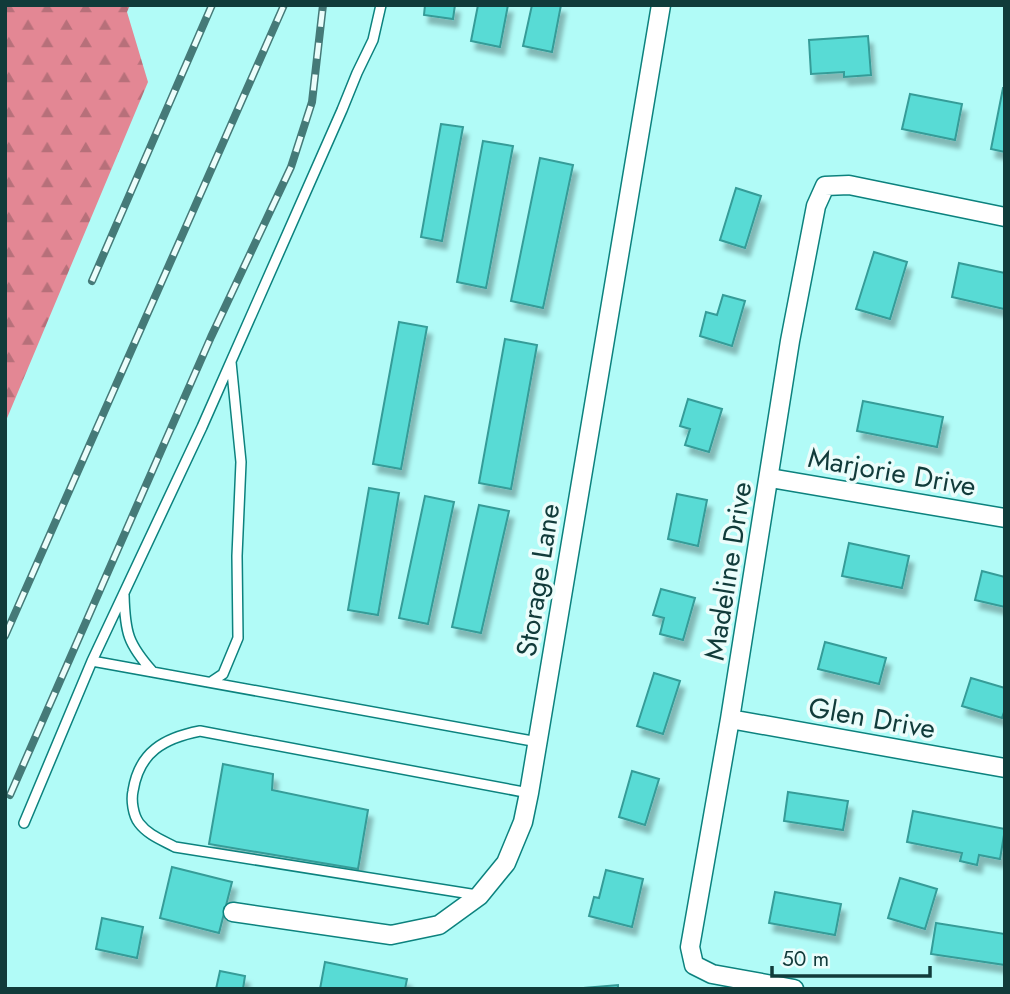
<svg xmlns="http://www.w3.org/2000/svg" width="1010" height="994" viewBox="0 0 1010 994" font-family="Jost,sans-serif">
<style>
.forest{fill:url(#forest-firs)}
.building{fill:#59dbd5;stroke:#369c98;stroke-width:2;filter:url(#shadow)}
.lines{fill:none;stroke-linecap:round;stroke-linejoin:round}
.service-casing{stroke:#0c827e;stroke-width:12}
.minor-casing{stroke:#0c827e;stroke-width:21}
.service{stroke:#fff;stroke-width:9}
.minor{stroke:#fff;stroke-width:18}
.rail-casing{stroke:#457a78;stroke-width:8}
.rail{stroke:#ebfdfb;stroke-width:5;stroke-dasharray:16;stroke-linecap:butt}
.labels{text-anchor:middle;dominant-baseline:central;stroke-width:7;stroke-linejoin:round;paint-order:stroke}
.street-label{font-size:28px;fill:#113b3a;stroke:#ebfdfb}
</style>
<defs>
<pattern id="forest-firs" width="22" height="20" patternUnits="userSpaceOnUse" patternTransform="scale(1.75)"><rect width="22" height="20" fill="#e38794"/><path d="M5 1l3.5 6h-7zM16 11l3.5 6h-7z" fill="#b7707a"/></pattern>
<filter id="shadow"><feDropShadow dx="4.5" dy="8" stdDeviation="2" flood-color="#0004"/></filter>
</defs>
<rect width="100%" height="100%" fill="#b1fbf7"/>
<path class="forest" d="M5 5H130L127 12 148 82 5 423Z"/>
<path class="building" d="M425 5H455L453 19 424 15Z
M478 5H508L500 47 471 41Z
M532 5H561L552 52 523 46Z
M868 36 871 75 844 77V72L811 74 809 40Z
M1003 88H1005V152L991 149Z
M910 94 962 104 955 140 902 129Z
M441 124 463 127 442 241 421 237Z
M483 141 513 146 486 288 457 282Z
M540 158 573 165 543 308 511 301Z
M736 188 761 196 745 248 720 240Z
M874 252 907 262 890 319 856 309Z
M959 263 1005 273 1004 309 952 297Z
M723 295 745 301 732 346 700 336 706 312 717 315Z
M399 322 427 327 401 469 373 464Z
M505 339 537 345 511 489 479 483Z
M688 399 722 409 709 452 685 445 690 429 680 426Z
M863 401 943 417 937 447 857 431Z
M369 488 399 493 378 615 348 610Z
M677 494 707 500 698 546 668 539Z
M425 496 454 502 428 624 399 618Z
M479 505 509 511 481 633 452 627Z
M849 543 909 556 902 588 842 576Z
M982 571 1005 577V607L975 600Z
M661 589 695 598 683 640 660 634 664 618 653 615Z
M825 642 886 658 879 684 818 669Z
M654 673 680 681 663 734 637 726Z
M971 678 1005 688V709L1002 718 962 706Z
M223 764 273 774 272 790 368 810 358 869 209 844Z
M632 771 659 779 645 825 619 817Z
M788 792 848 801 843 830 784 821Z
M913 811 1005 829 1000 859 979 855 977 865 960 861 962 853 907 842Z
M172 867 232 882 219 933 160 918Z
M606 870 643 879 632 927 589 916 594 897 599 898Z
M900 878 937 889 925 929 888 918Z
M775 892 841 904 835 935 769 923Z
M102 918 143 927 137 958 96 949Z
M936 923 1005 934V965L931 954Z
M325 962 407 979 405 989H320Z
M220 971 245 976 243 989H216Z
M618 985V989H584V988Z"/>
<g class="lines">
<g class="service-casing">
<path id="service" d="M124 595C125 633 128 644 153 672
M92 661 538 742
M211 682 223 674 238 638 237 556 241 462 231 362
M24 823 92 661 202 427 342 110 357 73 373 40 381 5
M477 895 175 847C162 840 148 835 139 823 133 815 131 800 133 791 139 752 164 738 200 731L529 793"/>
</g>
<g class="minor-casing">
<path id="minor" d="M770 478 1005 518
M730 719 1005 768
M233 912 391 935 439 925 479 896 506 863 523 822 529 793 661 5
M794 989 712 974 694 965 690 947 730 719 790 341 816 206 825 186 849 185 1005 217"/>
</g>
<use href="#service" class="service"/>
<use href="#minor" class="minor"/>
<g class="rail-casing">
<path id="rail" d="M92 281 212 5
M5 636 284 5
M10 795 211 337 291 167 312 102 323 5"/>
</g>
<use href="#rail" class="rail"/>
</g>
<g class="labels">
<g class="street-label">
<text transform="translate(892 472) rotate(10)">Marjorie Drive</text>
<text transform="translate(728 571) rotate(-81)">Madeline Drive</text>
<text transform="translate(538 580) rotate(-81)">Storage Lane</text>
<text transform="translate(872 718) rotate(10)">Glen Drive</text>
</g>
</g>
<rect width="1010" height="994" fill="none" stroke="#113b3a" stroke-width="14"/>
<path d="M772 966v10h158v-10" fill="none" stroke="#113b3a" stroke-width="3.5"/>
<text x="782" y="966" font-size="21" fill="#113b3a" stroke="#ebfdfb" stroke-width="5" paint-order="stroke">50 m</text>
</svg>
